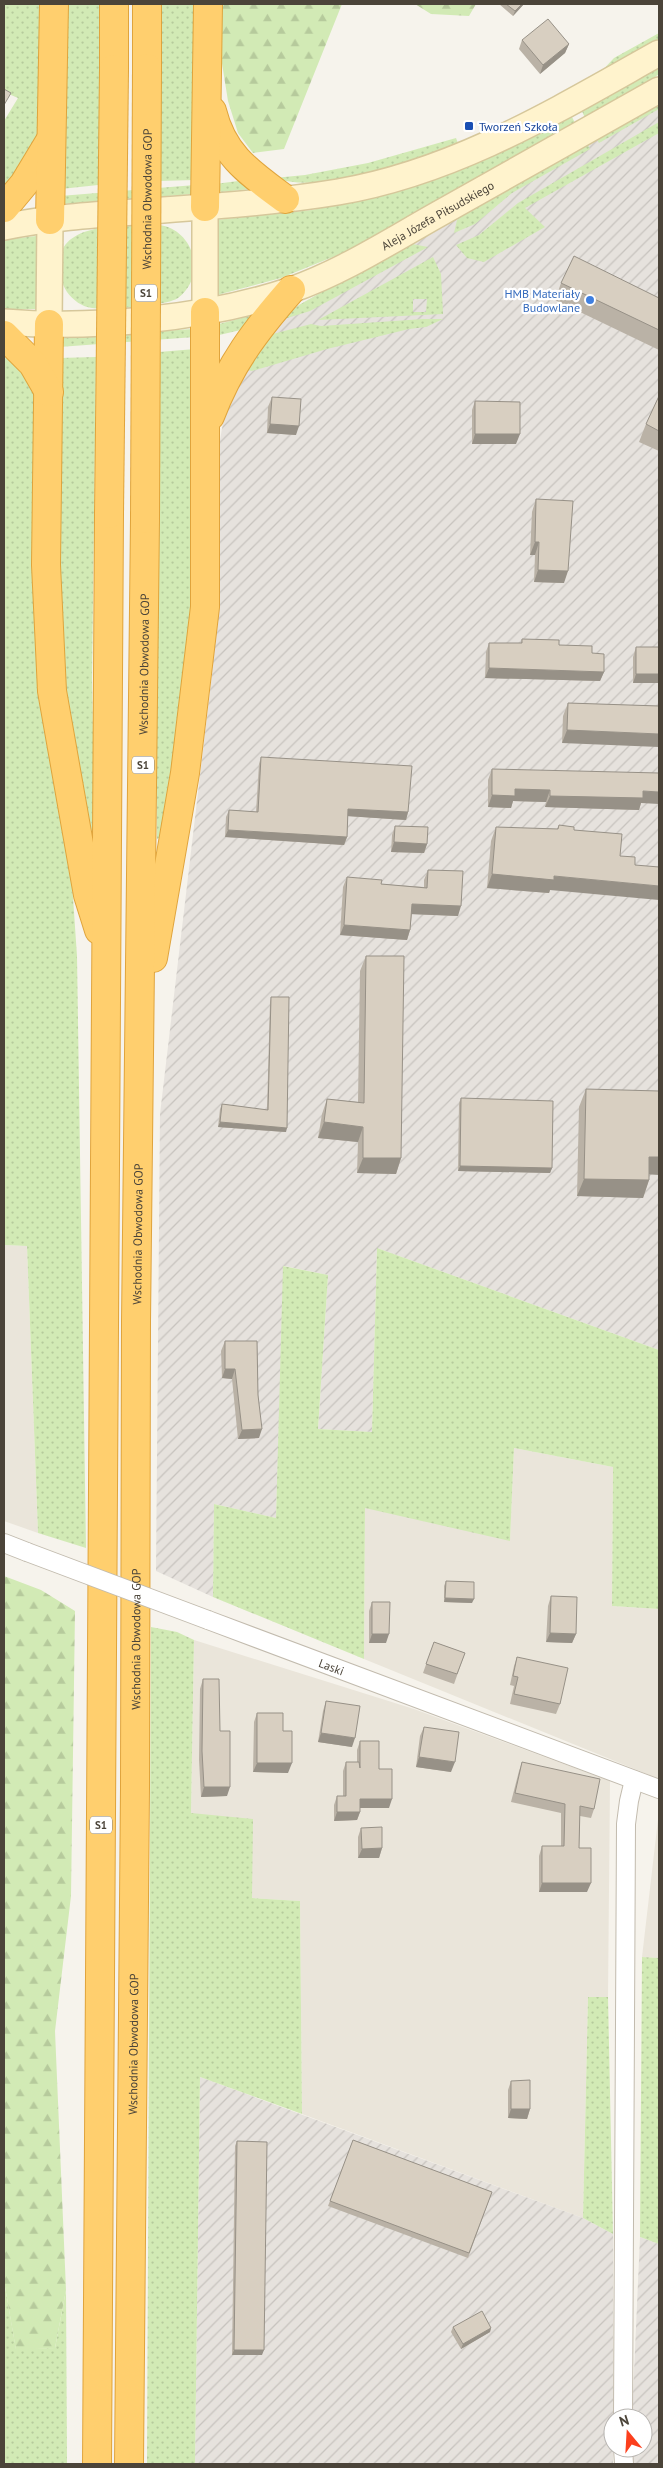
<svg xmlns="http://www.w3.org/2000/svg" width="663" height="2468" viewBox="0 0 663 2468" font-family="'PT Sans',sans-serif">
<style>
.residential{fill:#eae5da}
.industrial{fill:url(#industrial-furrows)}
.grass{fill:url(#grass-dots);fill-rule:evenodd}
.forest{fill:url(#forest-firs)}
.lines{fill:none;stroke-linecap:round;stroke-linejoin:round}
.street-casing{stroke:#c2bbae;stroke-width:20}
.secondary-casing{stroke:#d6c79b;stroke-width:28}
.highway-casing{stroke:#e0a43c;stroke-width:30}
.street{stroke:#fff;stroke-width:18}
.secondary{stroke:#fff3cd;stroke-width:25}
.highway{stroke:#ffcf6e;stroke-width:28}
.street-bridge-casing{stroke:#c2bbae;stroke-width:20;stroke-linecap:butt}
.highway-bridge-casing{stroke:#e0a43c;stroke-width:30;stroke-linecap:butt}
.street-bridge{stroke:#fff;stroke-width:18}
.highway-bridge{stroke:#ffcf6e;stroke-width:28}
.wall{fill:#bab2a6}
.shaded-wall{fill:#979187}
.building{fill:#d8cfc1;stroke:#979187}
.transit-dot{fill:#1a4fb4;stroke:#fff;stroke-width:2}
.shop-dot{fill:#3f7fe0;stroke:#fff;stroke-width:2}
.labels{text-anchor:middle;dominant-baseline:central;stroke-width:4.5;stroke-linejoin:round;paint-order:stroke}
.shield{fill:#fff;stroke:#817c74;stroke-width:1}
.shield-label{font-size:11px;font-weight:bold;fill:#4b4439}
.transit-label{font-size:12px;fill:#164399;stroke:#fff;text-anchor:start}
.street-label{font-size:12px;fill:#4b4439;stroke:#fff}
.shop-label{font-size:12px;fill:#366cbe;stroke:#fff;text-anchor:end}
</style>
<defs>
<pattern id="industrial-furrows" width="10" height="10" patternUnits="userSpaceOnUse" patternTransform="scale(1.25)"><rect width="10" height="10" fill="#e6e2dd"/><path d="M-1 1l2-2M0 10L10 0M9 11l2-2" fill="none" stroke="#c7c3be"/></pattern>
<pattern id="grass-dots" width="8" height="8" patternUnits="userSpaceOnUse" patternTransform="scale(1.25)"><rect width="8" height="8" fill="#d2eab5"/><path d="M2 2h.1M6 6h.1" fill="none" stroke="#b6ca9c" stroke-width="1.8" stroke-linecap="round"/></pattern>
<pattern id="forest-firs" width="22" height="20" patternUnits="userSpaceOnUse" patternTransform="scale(1.25)"><rect width="22" height="20" fill="#d2eab5"/><path d="M5 1l3.5 6h-7zM16 11l3.5 6h-7z" fill="#b6ca9c"/></pattern>
</defs>
<rect width="100%" height="100%" fill="#f6f3ec"/>
<path class="residential" d="M4 1245 27 1246 38 1533 4 1521Z
M514 1448 613 1467 612 1606 659 1609V1779L364 1659 365 1507 510 1540Z
M194 1640 414 1709 610 1781 608 1997H588L583 2218 302 2114 300 1901 252 1898 191 1813Z
M659 1811V1958L642 1957Z"/>
<path class="industrial" d="M659 102V1350L377 1248 372 1432 318 1429 328 1275 284 1266 276 1518 214 1504 213 1597 156 1571 160 1114 212 674 219 446 227 399 265 335 299 305Z
M200 2077 583 2218 613 2234V2464H195Z
M640 2237 659 2244V2464H632V2448H643V2418H632Z"/>
<path class="grass" d="M4 4H43L39 124 35 147 4 197V121L18 98 4 92Z
M67 4H102L98 185 61 189Z
M162 4H197L195 180 159 181Z
M659 33V41L597 76 614 58Z
M659 65V74L630 95 586 120 581 109Z
M659 102V109L599 143 596 138Z
M571 115 576 125 355 248 281 278 217 295 216 220 312 210 399 191 489 158Z
M659 122V133L525 208 545 227 484 262 467 258 456 245 479 235 518 203Z
M456 138 459 146C410 161 324 195 274 178L305 175 368 163Z
M587 143 590 149 512 193 475 224 454 233 457 220 463 213Z
M246 180 250 189 221 192 215 184Z
M195 185 193 194 64 204 60 196Z
M159 225C193 229 208 275 178 298 167 306 107 310 92 308 82 307 73 300 67 292 61 283 60 274 60 263 59 220 131 226 159 225Z
M36 236 38 238V309H4V240Z
M412 244 428 247 310 311 281 320 299 305 400 248Z
M433 257 441 274 443 314 318 320ZM413 299H427L426 312H413Z
M253 315 245 329 215 336V325Z
M423 319H443L426 327 409 329 327 349 252 371 246 370 265 336 311 324 321 326Z
M192 329 195 337 59 347 62 338Z
M195 349 194 591 164 835 157 839 156 601 159 352Z
M96 357 92 679 95 847 89 849 72 761 59 633V358Z
M4 358 21 361 39 398 77 956 86 1548 38 1533 27 1246 4 1245Z
M377 1248 659 1350V1609L612 1606 613 1467 514 1448 510 1541 365 1508 364 1659 213 1597 214 1504 276 1518 283 1266 328 1275 318 1429 372 1432Z
M151 1627 177 1632 194 1640 191 1813 253 1819 252 1898 300 1901 302 2114 200 2077 195 2464H147Z
M642 1957 659 1958V2244L640 2237Z
M588 1997H608L613 2234 583 2218Z
M4 2281 16 2349 55 2348 66 2290 67 2464H4Z"/>
<path class="forest" d="M221 4H342L284 149 253 153 238 133 228 101 220 51Z
M415 4H476L469 16 431 14Z
M4 1576 41 1590 75 1611 71 1896 55 2031 66 2290 55 2348 16 2350 4 2281Z"/>
<g class="lines">
<g class="street-casing">
<g id="street">
<path d="M4 1543 27 1552"/>
<path id="s1" d="M208 1620 659 1789"/>
<path d="M623 2418 626 1824 629 1801 634 1780"/>
<path d="M623 2448 624 2464"/>
</g>
</g>
<g class="secondary-casing">
<g id="secondary">
<path d="M4 227C47 218 91 215 135 212 203 207 271 203 338 192 456 172 557 110 659 53"/>
<path d="M205 312V207"/>
<path id="s2" d="M4 322C93 329 206 319 291 290 342 272 389 242 435 216 510 174 584 132 659 90"/>
<path d="M49 324 50 220"/>
</g>
</g>
<g class="highway-casing">
<g id="highway">
<path d="M147 68V4"/>
<path d="M114 69V4"/>
<path d="M212 111C223 156 250 173 285 199"/>
<path d="M205 207 208 4"/>
<path d="M4 208 24 184 50 141"/>
<path d="M50 220 54 4"/>
<path d="M49 324 46 565 52 691 88 895 99 930"/>
<path d="M4 335 33 364 49 392"/>
<path d="M210 416C230 364 255 331 291 290"/>
<path d="M153 958 185 773 205 607V312"/>
<path d="M97 2464 109 514"/>
<path id="s3" d="M129 2464 135 1788 136 1322 145 519"/>
</g>
</g>
<use href="#street" class="street"/>
<use href="#secondary" class="secondary"/>
<use href="#highway" class="highway"/>
<g class="street-bridge-casing">
<path id="street-bridge" d="M27 1552 208 1620"/>
</g>
<g class="highway-bridge-casing">
<g id="highway-bridge">
<path d="M109 514 114 69"/>
<path id="s4" d="M145 519 147 68"/>
</g>
</g>
<use href="#street-bridge" class="street-bridge"/>
<use href="#highway-bridge" class="highway-bridge"/>
</g>
<path class="wall" d="M499 4H524L513 16Z
M522 40 569 44 565 53 540 74 519 49Z
M561 283 659 298V350L555 300Z
M659 396V451L639 442 646 424Z
M272 397 296 435 267 433 268 407Z
M475 401 516 444H472V410Z
M536 499 564 583 534 582 535 555H530L532 512Z
M522 639 559 645 592 653 604 672 600 681 485 678 486 652 489 643H521Z
M636 647H659V683H633V657Z
M568 703 659 706 562 743 563 716Z
M261 757 408 812 406 820 348 816 347 837 344 845 225 837 226 817 229 810 256 812 259 764Z
M492 769 641 803 639 810 545 807 546 802 513 801 511 808 488 807V780Z
M559 825 550 890 549 893 487 888 491 841 496 827 557 829Z
M395 826 427 844 424 853 391 852 392 835Z
M428 870 458 916 412 914 410 930 407 940 340 935 343 887 347 877 381 884 424 887V880Z
M366 956 401 1158 396 1174 357 1173 358 1142 318 1138 322 1114 327 1099 358 1102 360 971Z
M271 997 286 1132 218 1127 220 1109 222 1104 267 1110 270 1002Z
M586 1089 649 1174V1180L643 1198 577 1196 579 1107Z
M461 1098 552 1168 550 1173 458 1171 459 1103Z
M225 1341H257L259 1438 238 1439 232 1379 222 1378 221 1351Z
M446 1581 472 1603 444 1602V1586Z
M551 1596 576 1634 572 1643 546 1642 548 1606Z
M372 1602 386 1643H369V1611Z
M434 1642 465 1653 454 1684 423 1673Z
M517 1657 560 1704 556 1714 510 1704 514 1686 510 1685 514 1666Z
M203 1679 220 1731 227 1796 201 1797 199 1760 200 1689Z
M326 1701 352 1747 318 1742 323 1711Z
M257 1713 283 1731 288 1773 253 1772 254 1722Z
M424 1727 451 1772 416 1767 420 1736Z
M360 1741 379 1769 389 1808H360V1812L357 1820 334 1821V1805L337 1796H343V1771L346 1762H357V1750Z
M522 1762 594 1809 591 1818 580 1816 579 1848 587 1892H539V1856L542 1846H561V1813L511 1802 519 1771Z
M361 1828 382 1848 379 1858H358V1837Z
M511 2081 530 2109 527 2119 508 2118V2090Z
M353 2140 492 2192 468 2258 328 2206Z
M237 2141 262 2355H232L235 2146Z
M453 2327 491 2328 490 2332 461 2349 451 2332Z"/>
<path class="shaded-wall" d="M522 4H524L513 16 515 11Z
M569 44 565 53 540 74 543 65Z
M270 424 299 426 296 435 267 433Z
M475 434H520L516 444H472Z
M535 542H539L535 555H530Z
M538 570 568 571 564 583 534 582Z
M489 668 604 672 600 681 485 678Z
M636 674H659V683H633Z
M567 730 659 734V747L562 743Z
M515 789 550 790 546 802 513 801 511 808 488 807 492 795Z
M643 791 659 792V804L641 803 639 810 545 807 550 796Z
M348 809 408 812 406 820 346 816Z
M228 830 347 837 344 845 225 837Z
M394 842 427 844 424 853 391 852Z
M492 874 554 876 659 886V900L550 890 549 893 487 888Z
M412 904 461 906 458 916 409 914Z
M344 925 410 930 407 940 340 935Z
M220 1122 287 1128 286 1132 218 1127Z
M324 1122 363 1127 358 1142 318 1138Z
M649 1157H659V1175L643 1174Z
M363 1158H401L396 1174 357 1173Z
M460 1166 552 1168 550 1173 458 1171Z
M584 1179 649 1180 643 1198 577 1196Z
M225 1369H235L232 1379 222 1378Z
M262 1429 259 1438 238 1439 242 1430Z
M445 1598 474 1599 472 1603 444 1602Z
M550 1633 576 1634 572 1643 546 1642Z
M372 1634H389L386 1643H369Z
M321 1733 355 1738 352 1747 318 1742Z
M419 1757 455 1762 451 1772 416 1767Z
M257 1763H292L288 1773 253 1772Z
M204 1787H230L227 1796 201 1797Z
M360 1799H392L389 1808H357Z
M337 1812H360L357 1820 334 1821Z
M382 1848 379 1858H358L362 1849Z
M542 1883H591L587 1892H539Z
M511 2109H530L527 2119 508 2118Z
M491 2328 490 2332 461 2349 463 2344Z
M234 2350H264L262 2355H232Z"/>
<path class="building" d="M506 4H522L515 11Z
M548 19 569 44 543 65 522 40Z
M4 89 11 93 4 105Z
M574 256 659 298V330L561 283Z
M659 396V431L646 424Z
M272 397 301 399 299 426 270 424Z
M475 401 520 402V434H475Z
M536 499 573 501 568 571 538 570 539 542H535Z
M522 639 559 640V645L592 646V653L604 654V672L489 668V643H522Z
M636 647H659V674H636Z
M568 703 659 706V734L567 730Z
M261 757 412 766 408 812 348 809 347 837 228 830 229 810 258 812Z
M492 769 659 773V792L643 791V798L550 796V790L515 789V796L492 795Z
M559 825 574 827V830L622 834 620 856 635 857V865L659 867V886L554 876V880L492 874 496 827 558 829Z
M395 826 428 827 427 844 394 842Z
M428 870 463 871 461 906 412 904 410 930 344 925 347 877 382 880 381 884 427 888Z
M366 956H404L401 1158H363V1127L324 1122 327 1099 364 1103Z
M271 997H289L287 1128 220 1122 222 1104 268 1110Z
M586 1089 659 1091V1157H649V1180L584 1179Z
M461 1098 553 1101 552 1168 460 1166Z
M225 1341H257L258 1395 262 1429 242 1430 235 1369H225Z
M446 1581 474 1582V1599L445 1598Z
M551 1596 577 1597 576 1634 550 1633Z
M372 1602H390L389 1634H372Z
M434 1642 465 1653 457 1674 426 1664Z
M517 1657 568 1668 560 1704 514 1694 518 1677 513 1676Z
M203 1679H219L220 1731H230V1787H204L202 1751Z
M326 1701 360 1706 355 1738 321 1733Z
M257 1713H283V1731H292V1763H257Z
M424 1727 459 1732 455 1762 419 1757Z
M360 1741H379V1769H392V1799H360V1812H337V1796H346V1762H359L360 1768Z
M522 1762 600 1779 594 1809 580 1806 579 1848H591V1883H542V1846H564L565 1804 515 1793Z
M382 1827V1848L362 1849 361 1828Z
M530 2080V2109H511V2081Z
M353 2140 492 2192 469 2253 330 2201Z
M237 2141 267 2142 264 2350H234Z
M482 2311 491 2328 463 2344 453 2327Z"/>
<rect class="transit-dot" x="464" y="121" width="10" height="10" rx="2.5"/>
<circle class="shop-dot" cx="590" cy="300" r="5"/>
<g class="labels">
<g class="shield">
<rect x="135" y="284.5" width="22" height="17" rx="4"/>
<rect x="132" y="756.5" width="22" height="17" rx="4"/>
<rect x="90" y="1816.5" width="22" height="17" rx="4"/>
</g>
<g class="shield-label">
<text x="146" y="293">S1</text>
<text x="143" y="765">S1</text>
<text x="101" y="1825">S1</text>
</g>
<g class="transit-label">
<text x="479" y="126">Tworzeń Szkoła</text>
</g>
<g class="street-label">
<text stroke="none"><textPath href="#s4" startOffset="320">Wschodnia Obwodowa GOP</textPath></text>
<text stroke="none"><textPath href="#s2" startOffset="455">Aleja Józefa Piłsudskiego</textPath></text>
<text stroke="none"><textPath href="#s3" startOffset="1800">Wschodnia Obwodowa GOP</textPath></text>
<text stroke="none"><textPath href="#s3" startOffset="1230">Wschodnia Obwodowa GOP</textPath></text>
<text stroke="none"><textPath href="#s3" startOffset="825">Wschodnia Obwodowa GOP</textPath></text>
<text stroke="none"><textPath href="#s1" startOffset="132">Laski</textPath></text>
<text stroke="none"><textPath href="#s3" startOffset="420">Wschodnia Obwodowa GOP</textPath></text>
</g>
<g class="shop-label">
<text x="580" y="293">HMB Materiały<tspan x="580" dy="14">Budowlane</tspan></text>
</g>
</g>
<rect width="663" height="2468" fill="none" stroke="#4b4439" stroke-width="10"/>
<g transform="translate(628 2433) rotate(342)"><circle r="24" fill="#ffffff" stroke="#b7b4b0"/>
<path d="M0-4L9 19L0 12L-9 19Z" fill="#fc3f1d"/>
<text y="-8" font-size="14" font-weight="bold" text-anchor="middle" fill="#4b4439">N</text>
</g>
</svg>
